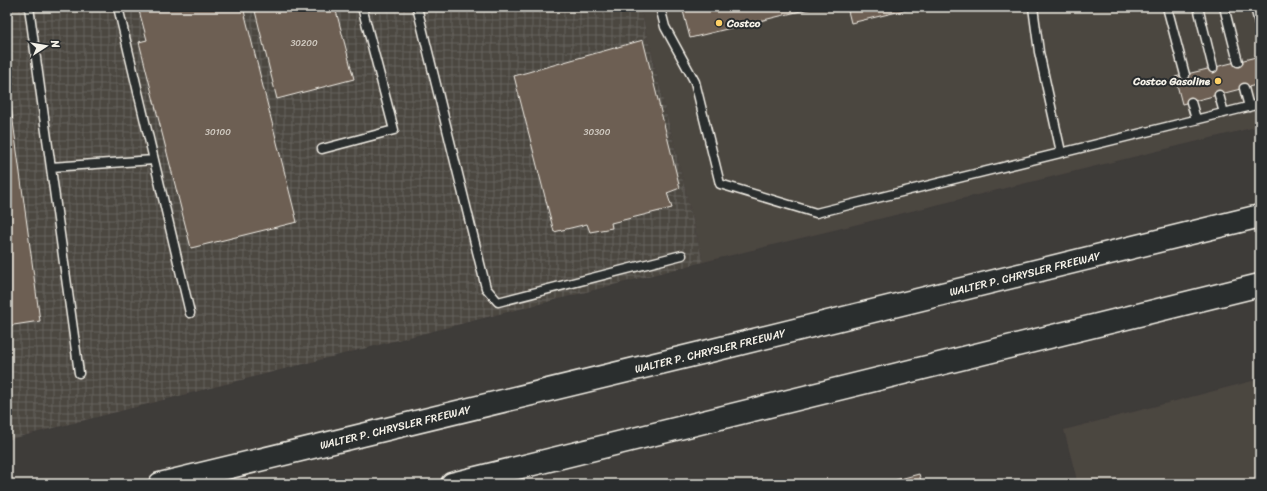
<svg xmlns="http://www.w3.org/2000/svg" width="1267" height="491" viewBox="0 0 1267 491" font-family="Sriracha,sans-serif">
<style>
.built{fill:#4c4641}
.industrial{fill:url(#industrial-grid)}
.building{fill:#6d5e53;stroke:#f4f1e8}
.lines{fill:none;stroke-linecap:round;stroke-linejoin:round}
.lane-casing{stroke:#f4f1e8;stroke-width:11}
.highway-casing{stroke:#f4f1e8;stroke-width:25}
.lane{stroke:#2a2d2e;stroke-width:8}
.highway{stroke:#2a2d2e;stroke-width:22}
.poi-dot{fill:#ffd166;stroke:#2a2d2e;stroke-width:1.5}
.labels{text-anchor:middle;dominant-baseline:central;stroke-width:4;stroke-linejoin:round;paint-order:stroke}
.number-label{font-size:9px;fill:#d2ccc3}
.poi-label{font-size:11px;font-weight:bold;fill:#f4f1e8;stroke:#2a2d2e;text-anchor:start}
.street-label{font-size:11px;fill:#f4f1e8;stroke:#2a2d2e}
</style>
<defs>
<pattern id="industrial-grid" width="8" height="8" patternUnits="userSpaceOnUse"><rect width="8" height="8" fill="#4c4641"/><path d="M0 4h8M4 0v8" fill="none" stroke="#66615c"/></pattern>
</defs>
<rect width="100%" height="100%" fill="#3e3c39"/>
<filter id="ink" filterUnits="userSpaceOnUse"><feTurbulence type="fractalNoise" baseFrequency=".025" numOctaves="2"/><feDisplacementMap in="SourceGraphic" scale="8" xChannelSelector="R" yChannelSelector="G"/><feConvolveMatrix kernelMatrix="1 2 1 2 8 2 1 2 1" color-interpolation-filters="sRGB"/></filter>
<g filter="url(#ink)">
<path class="built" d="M640 7H1260V126L703 262Z
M1260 379V484H1078L1064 430Z"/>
<path class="industrial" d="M7 7H640L703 262 7 440Z"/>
<path class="building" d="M138 7H243L297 222 191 248 139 42 147 40Z
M254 7H335L354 79 277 99Z
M682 7H817L690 38Z
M847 7H918L851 23Z
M643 40 680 188 667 193 672 208 611 223 612 228 590 232 587 224 554 232 514 76Z
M1260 56V84L1182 104 1175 77Z
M7 77 40 321 7 326Z
M919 474 922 484H897L896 480Z"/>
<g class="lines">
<g class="lane-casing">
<path id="lane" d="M29 7 79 373
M118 7 190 313
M417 7 486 288 498 302 682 255
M660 7 665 27 695 82 720 184 816 213 1260 104
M1033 7 1039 52 1061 152
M1167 7 1185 75
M1198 7 1213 68
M1224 7 1238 62
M1255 7 1260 27
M1244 88 1249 107
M1219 95 1224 113
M1191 102 1196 119
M322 149 394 130 362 7
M51 167 154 160"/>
</g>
<g class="highway-casing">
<g id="highway">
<path id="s1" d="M160 484 730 346 1260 216"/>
<path d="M452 484 1260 285"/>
</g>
</g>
<use href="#lane" class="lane"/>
<use href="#highway" class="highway"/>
</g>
</g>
<g class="poi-dot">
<circle cx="719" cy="23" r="4"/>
<circle cx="1218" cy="81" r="4"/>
</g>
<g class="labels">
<g class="number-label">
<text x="304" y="43">30200</text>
<text x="218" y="132">30100</text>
<text x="597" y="132">30300</text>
</g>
<g class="poi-label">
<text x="727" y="23">Costco</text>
<text x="1210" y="81" text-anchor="end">Costco Gasoline</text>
</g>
<g class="street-label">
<text stroke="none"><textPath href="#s1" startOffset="890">WALTER P. CHRYSLER FREEWAY</textPath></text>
<text stroke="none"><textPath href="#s1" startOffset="566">WALTER P. CHRYSLER FREEWAY</textPath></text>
<text stroke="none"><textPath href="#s1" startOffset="242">WALTER P. CHRYSLER FREEWAY</textPath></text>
</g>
</g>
<rect width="1267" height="491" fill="none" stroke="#2a2d2e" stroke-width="24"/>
<rect x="12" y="12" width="1243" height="467" fill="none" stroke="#f4f1e8" stroke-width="1.5" filter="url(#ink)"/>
<g transform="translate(46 46) rotate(78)" stroke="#2a2d2e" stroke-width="3" paint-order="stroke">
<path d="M0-3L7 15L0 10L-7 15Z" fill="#f4f1e8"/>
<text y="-6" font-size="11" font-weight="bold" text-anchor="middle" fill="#f4f1e8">N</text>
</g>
</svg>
